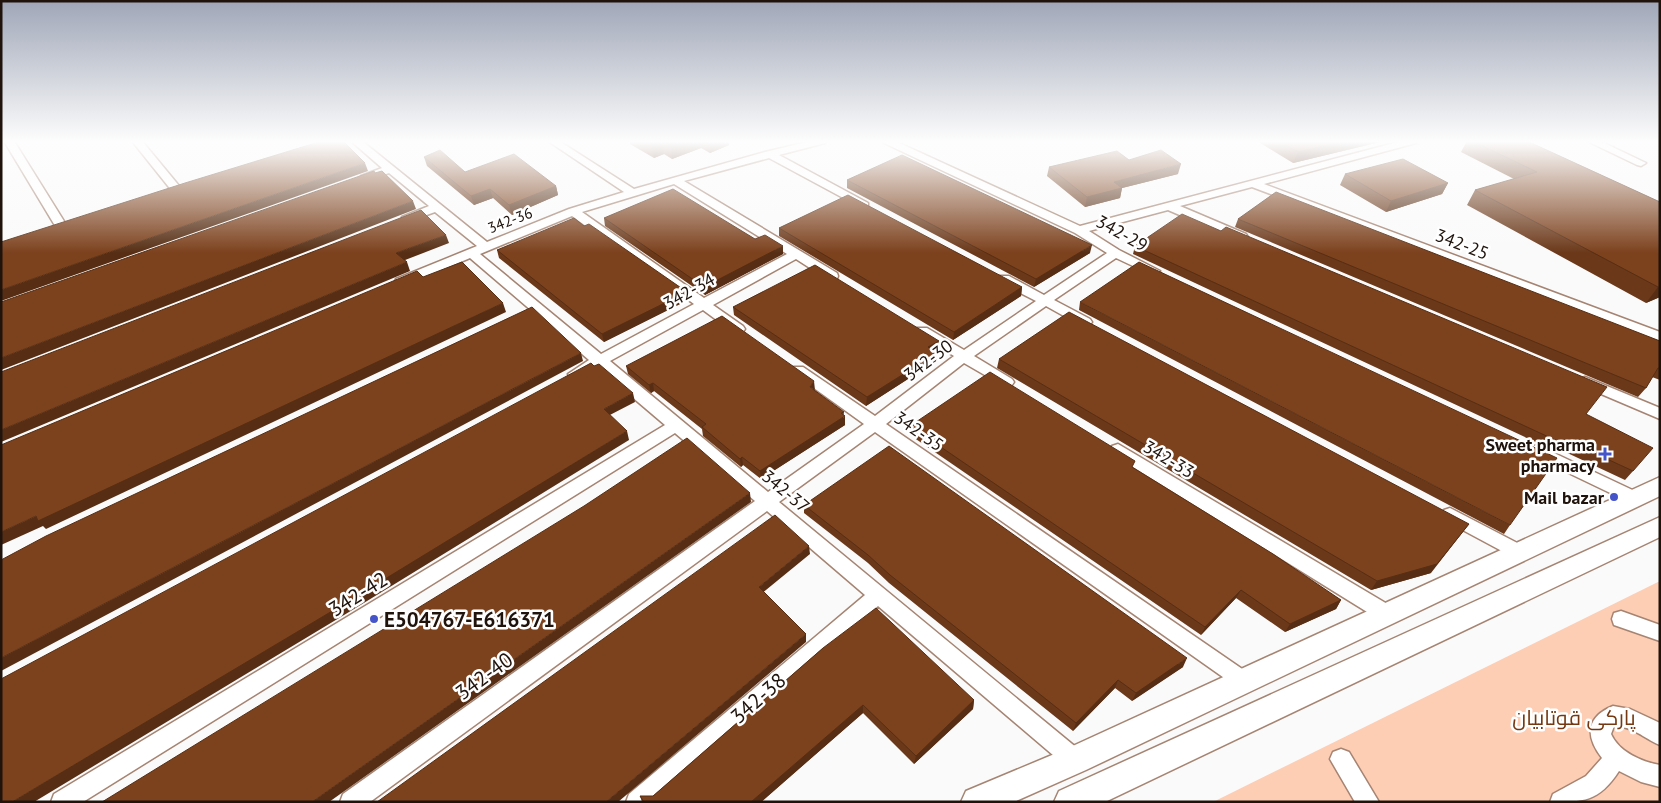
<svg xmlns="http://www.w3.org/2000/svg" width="1661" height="803" viewBox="0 0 1661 803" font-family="'PT Sans',Cairo,sans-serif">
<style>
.green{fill:#fdcdb4}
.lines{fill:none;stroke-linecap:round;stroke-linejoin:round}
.street-casing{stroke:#a68472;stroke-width:3}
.secondary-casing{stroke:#a68472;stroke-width:3}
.street{fill:#fff;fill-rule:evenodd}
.secondary{fill:#fff;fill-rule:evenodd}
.wall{fill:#6b3819}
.shaded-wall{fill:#572e14}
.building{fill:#7c411d;stroke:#572e14}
.poi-dot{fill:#4554c8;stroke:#fff;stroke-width:2}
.labels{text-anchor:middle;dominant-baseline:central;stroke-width:5;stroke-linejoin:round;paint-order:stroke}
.far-street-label{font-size:15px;fill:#1f130c;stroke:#fff}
.street-label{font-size:18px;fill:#1f130c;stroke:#fff}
.poi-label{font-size:18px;font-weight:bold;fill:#1f130c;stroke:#fff;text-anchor:end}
.near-street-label{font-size:21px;fill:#1f130c;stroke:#fff}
.near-poi-label{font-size:21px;font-weight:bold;fill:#1f130c;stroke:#fff;text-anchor:start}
.near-park-label{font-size:21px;fill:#753810;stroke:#fff}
</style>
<rect width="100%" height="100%" fill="#fafafa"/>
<path class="green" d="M1660 581V802H1213Z"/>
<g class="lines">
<g class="street-casing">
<path id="street" d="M4 141H14L67 226 65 229H57Z
M132 141H142L180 187V191H172Z
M351 141H362L487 242 569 209 624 192 548 141H559L634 189 765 152 811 141H826L825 143 779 155 868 203V207H860L769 158 684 181 837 273 838 276 837 279H827L796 259 713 305 743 326 745 329 743 332H733L703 310 610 361 768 492 864 424 793 373 791 370 793 367H803L875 416 954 356 917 334 915 331 917 328H927L964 350 1036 301 999 282 998 279 999 276H1009L1044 295 1107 253 1075 233 884 143 883 141H895L1080 226 1402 141H1417L1416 143 1264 184 1660 332V341L1252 187 1180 206 1246 234 1248 237 1246 240H1238L1168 210 1089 231 1119 250 1160 271 1158 274H1150L1116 258 1054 300 1090 319 1092 322 1090 325H1080L1046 306 974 356 1012 379 1014 382 1012 385H1002L964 363 886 424 1251 675 1254 681 1251 687 1244 690 1237 687 875 432 779 502 1083 753 1086 760 1083 767 1075 770 1067 767 878 606 654 802H626L629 794 865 595 767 511 370 802H340L343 794 755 501 675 433 83 802H51L54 794 665 425 598 368 580 377H570L568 374 589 360 470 258 406 285H396L395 282 396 279 477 246 435 212 410 221H402V217L429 206 389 173 369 180H361V176L382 168ZM674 184 787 254 704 298 582 212ZM572 216 694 304 601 354 480 254Z
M1587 141H1600L1646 163 1641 166 1637 165Z
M1585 377 1660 408V419L1580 385 1578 382 1580 379Z
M1118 444 1394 608 1396 614 1394 620 1387 622 1380 620 1112 454 1110 450 1112 446Z
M1537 445 1641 494 1643 498 1641 502 1635 504 1629 502 1531 455 1529 451 1531 447Z
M1450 508 1525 547 1528 552 1525 557 1519 559 1513 557 1444 520 1441 515 1444 510Z
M1621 611 1660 625V641L1614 625 1612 619 1614 613Z
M1613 706 1630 709 1660 723V745C1643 738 1633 726 1614 726L1611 734C1619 752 1642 762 1660 765V787L1641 782 1619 771C1599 802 1583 802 1550 802L1553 794 1586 776 1602 758C1585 736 1586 717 1613 706Z
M1341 749 1349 752 1379 802H1355L1330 759 1333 752Z"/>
</g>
<g class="secondary-casing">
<path id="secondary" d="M1660 477V496L1086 770 1014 802H961L966 791 1064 750Z
M1660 517V537L1105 802H1054L1059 791Z"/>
</g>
<use href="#street" class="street"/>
<use href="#secondary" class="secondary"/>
</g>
<path class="wall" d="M630 141H728L729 145 710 153 701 148 672 159 664 154 654 158 630 144Z
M1257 141H1384L1293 163Z
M1467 141H1527L1660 202V297L1646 303 1467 205 1475 190 1514 179 1461 152Z
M424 157 465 172 556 186 558 195 512 215 493 198 474 205 427 166Z
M1129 160 1178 174 1122 188 1120 198 1085 207 1047 176 1049 167Z
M1345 174 1448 183 1442 194 1386 212 1340 185Z
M847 180 1090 253 1034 287 847 188Z
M604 218 755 239 783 254 705 295 605 226Z
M1238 219 1660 341V380L1652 377 1646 388 1638 397 1235 227Z
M584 226 688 300 604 342 499 258 497 250Z
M779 228 1022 287 1021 296 953 340 779 236Z
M1135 246 1586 414 1633 471 1625 480 1561 450 1559 453 1133 254Z
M1080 302 1510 525 1504 534 1079 310Z
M733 307 939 341 938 349 934 351 936 361 866 406 734 315Z
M999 359 1431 573 1371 590 997 368Z
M626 366 814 390 843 415 845 425 761 479 743 465 741 467 703 436 702 429 654 391 651 393 628 374Z
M910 426 1133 468 1341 600 1336 609 1285 632 1236 598 1201 635 910 435Z
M804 505 1183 667 1132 701 1115 688 1073 731 889 583 868 563 804 513Z
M823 648 974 700 973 709 914 764 863 713 761 802H642L640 796H653Z"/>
<path class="shaded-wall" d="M660 141H662L664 154 654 158 651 144Z
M682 141H700L701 148 672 159 670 145Z
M709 141H728L729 145 710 153Z
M1344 141H1384L1293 163 1298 152Z
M365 163 368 171 1 301V290Z
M1181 164 1178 174 1122 188 1120 198 1085 207 1087 197 1114 182Z
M1448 183 1442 194 1386 212 1391 201Z
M556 186 558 195 512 215 509 205Z
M490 189 493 198 474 205 471 196Z
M413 201 416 209 1 370V358Z
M446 235 449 243 400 262 396 253Z
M1092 245 1090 253 1034 287 1036 279Z
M783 246V254L705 295 704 287Z
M407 262 410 271 1 442V430Z
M1022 287 1021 296 953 340 954 332Z
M1658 287H1660V297L1646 303Z
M687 292 688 300 604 342 602 334Z
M503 303 506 312 46 529 43 526 1 545V532Z
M939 341 938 349 927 356 928 347Z
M581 353 583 361 1 671V658Z
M937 353 936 361 866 406 867 397Z
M814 381 815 390 810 387Z
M653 383 654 391 651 393 649 385Z
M633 393 635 402 606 417 604 409Z
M844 412 843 418 845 416V425L761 479 760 471Z
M627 431 629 440 354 609 34 802H12Z
M742 457 743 465 741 467 740 459Z
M750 493 751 502 329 802H312Z
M1469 524 1431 573 1371 590 1377 581Z
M809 546 810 554 760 595 759 587Z
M1241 590 1236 598 1201 635 1205 627Z
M1341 600 1336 609 1285 632 1290 624Z
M806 634V642L618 802H606Z
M1187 658 1183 667 1132 701 1136 693Z
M1118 680 1115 688 1073 731 1076 723Z
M974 700 973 709 914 764 916 756Z
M863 705V713L761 802H751Z"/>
<path class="building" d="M322 141H343L365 163 1 290V242L185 183Z
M646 141H660L651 144Z
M663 141H682L670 145Z
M1279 141H1344L1298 152Z
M1472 141H1527L1660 202V287H1658L1475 190 1537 172Z
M440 150 465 172 514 154 556 186 509 205 490 189 471 196 424 157Z
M1161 150 1181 164 1114 182 1122 188 1087 197 1049 167 1117 151 1129 160Z
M902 155 1092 245 1036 279 847 180Z
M1403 159 1448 183 1391 201 1345 174Z
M374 171 375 173 382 171 413 201 1 358V302Z
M673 189 755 239 765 235 783 246 704 287 604 218Z
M1276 192 1660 341V368H1658L1646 388 1238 219Z
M848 195 1022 287 954 332 779 228Z
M421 210 446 235 396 253 407 262 1 430V372Z
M1182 214 1221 231 1226 227 1607 387 1586 414 1653 448 1633 471 1568 441 1566 445 1135 246Z
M574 218 584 226 589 224 687 292 602 334 497 250Z
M462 262 503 303 38 521 36 516 1 532V445L417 271 423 277Z
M1139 262 1557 458 1510 525 1080 302Z
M815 265 939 341 928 347 937 353 867 397 733 307Z
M532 307 581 353 1 658V560L46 536Z
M1069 312 1469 524 1437 564 1377 581 999 359Z
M722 316 814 381 810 387 844 412 841 413 845 416 760 471 742 457 740 459 702 427 706 424 653 383 649 385 626 366Z
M591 363 594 366 599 364 633 393 604 409 627 431 349 601 12 802H1V679Z
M990 372 1135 461 1132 467 1273 554 1341 600 1290 624 1241 590 1205 627 910 426Z
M687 438 750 493 312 802H102L584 506Z
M889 446 1187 658 1136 693 1118 680 1076 723 890 575 868 555 804 505Z
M775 515 809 546 759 587 806 634 606 802H377Z
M876 608 974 700 916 756 863 705 751 802H644L640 796H653L823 648Z"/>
<linearGradient id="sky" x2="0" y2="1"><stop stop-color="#9fa6b7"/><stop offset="0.56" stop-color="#fdfdfd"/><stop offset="1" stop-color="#fdfdfd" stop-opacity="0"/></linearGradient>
<rect width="1661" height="253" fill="url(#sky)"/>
<g class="poi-dot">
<path d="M1602.5 446.5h5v5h5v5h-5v5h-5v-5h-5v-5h5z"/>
<circle cx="1614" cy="497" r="5"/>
<circle cx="374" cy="619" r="5"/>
</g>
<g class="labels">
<g class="far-street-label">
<text transform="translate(510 220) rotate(-21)">342-36</text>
</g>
<g class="street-label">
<text transform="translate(1122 233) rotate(29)">342-29</text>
<text transform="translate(1462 244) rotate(21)">342-25</text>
<text transform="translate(689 291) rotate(-29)">342-34</text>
<text transform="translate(928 360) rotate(-37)">342-30</text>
<text transform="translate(919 431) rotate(35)">342-35</text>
<text transform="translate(1169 459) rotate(31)">342-33</text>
<text transform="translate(786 491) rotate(40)">342-37</text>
</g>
<g class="poi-label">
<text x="1595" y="444">Sweet pharma<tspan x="1595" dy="21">pharmacy</tspan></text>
<text x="1604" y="497">Mail bazar</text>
</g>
<g class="near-street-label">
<text transform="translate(358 594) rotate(-32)">342-42</text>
<text transform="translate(484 676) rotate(-36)">342-40</text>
<text transform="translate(758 698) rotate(-41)">342-38</text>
</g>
<g class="near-poi-label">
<text x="384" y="619">E504767-E616371</text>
</g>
<g class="near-park-label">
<text x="1574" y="717">پارکی قوتابیان</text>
</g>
</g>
<rect width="1661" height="803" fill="none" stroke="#1f130c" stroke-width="5"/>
</svg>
